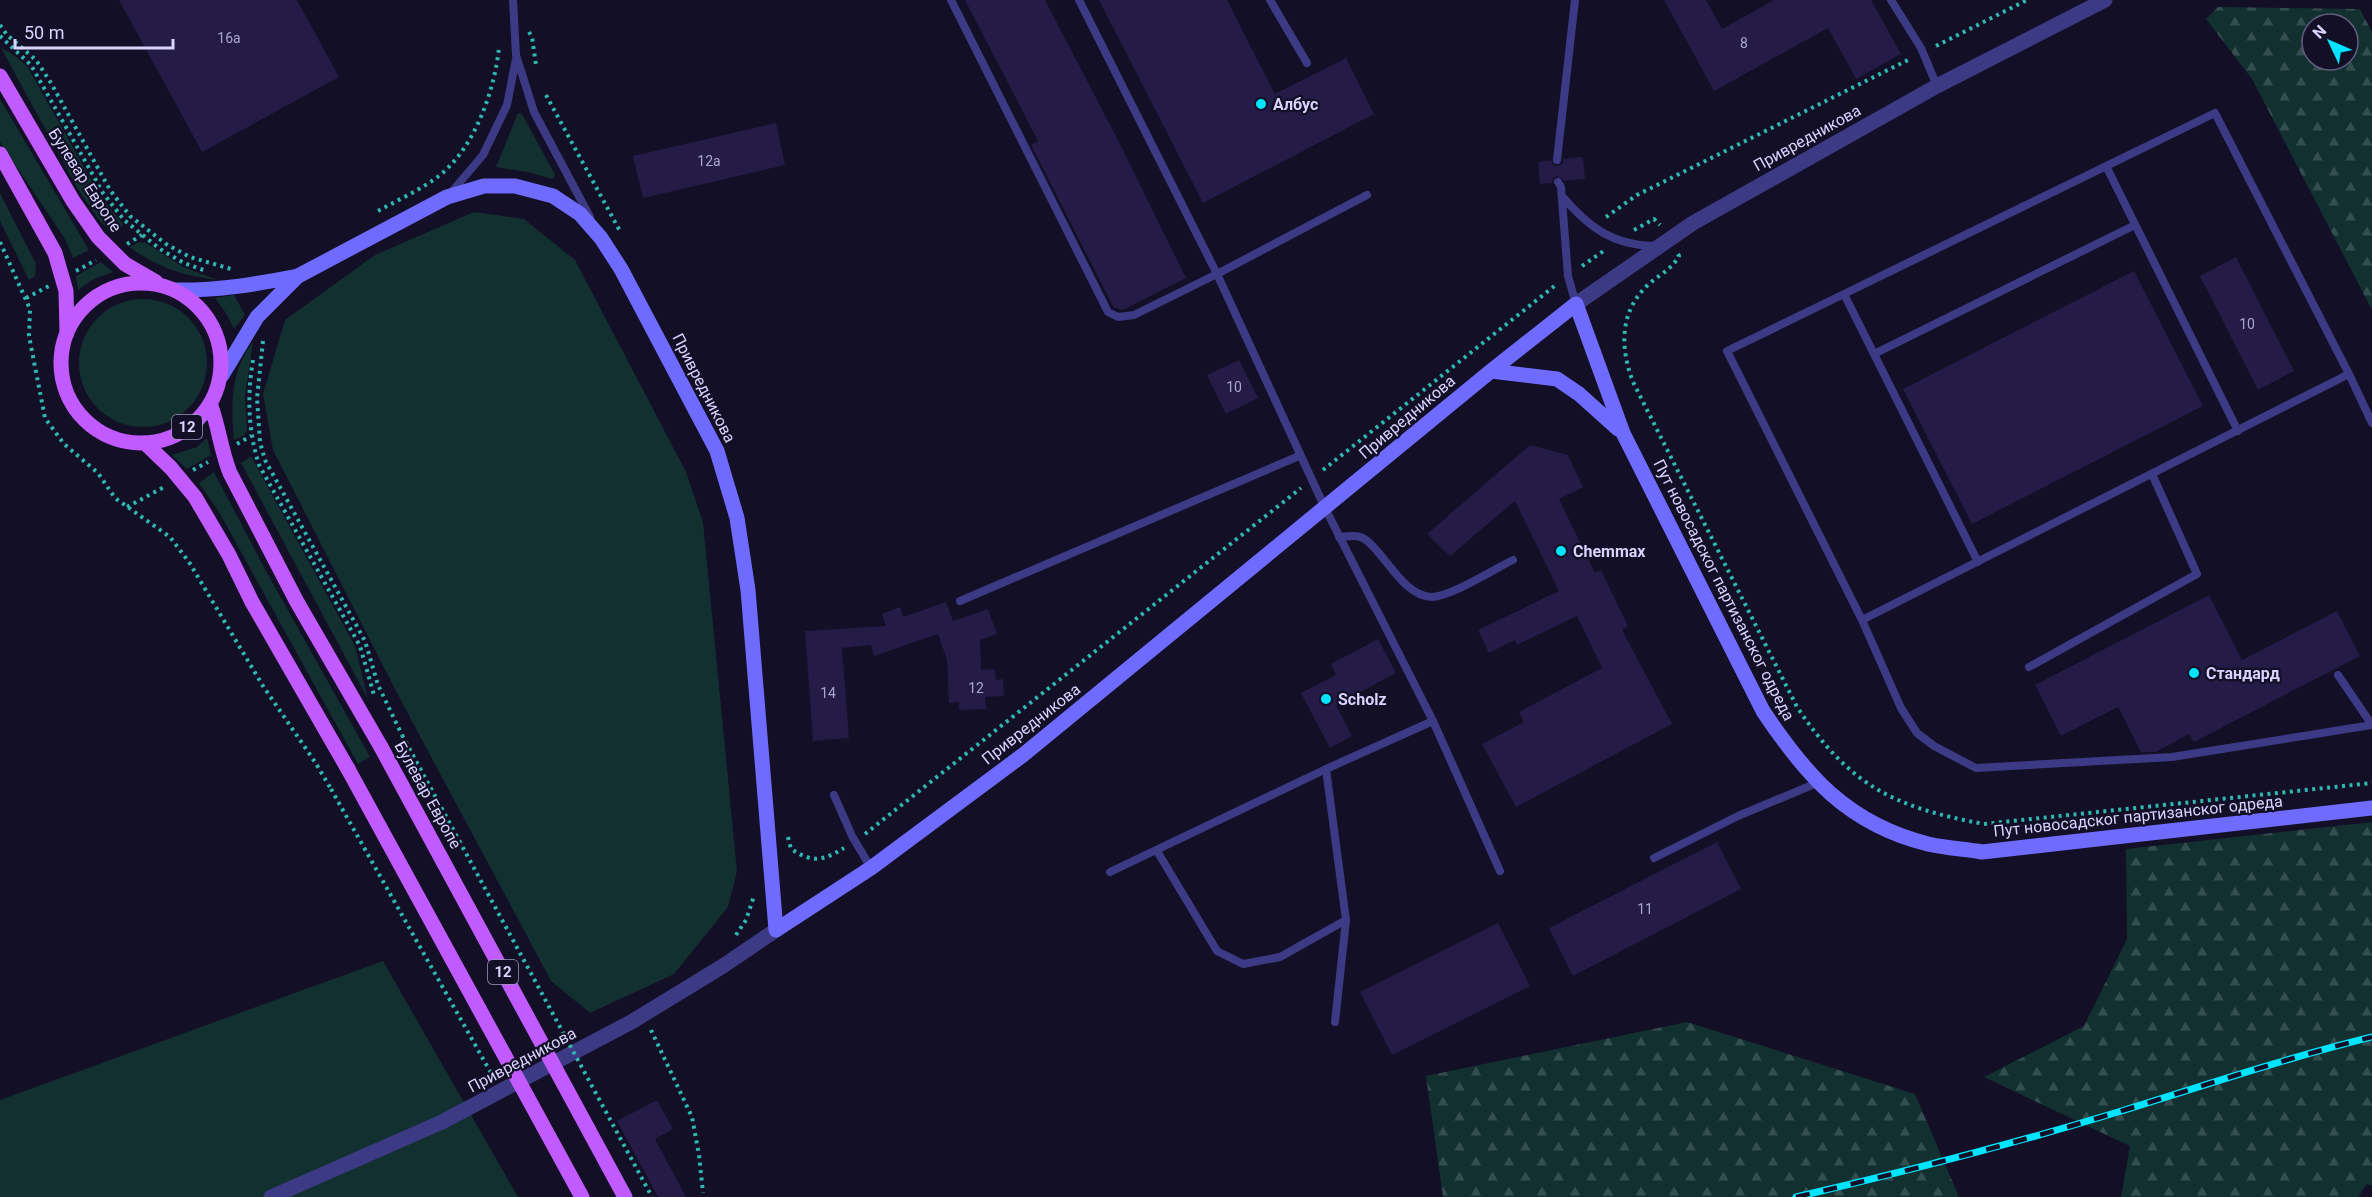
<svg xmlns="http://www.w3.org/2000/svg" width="2372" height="1197" viewBox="0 0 2372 1197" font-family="Roboto,sans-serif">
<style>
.grass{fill:#12302f}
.forest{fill:url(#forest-firs);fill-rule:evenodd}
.building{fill:#241b47}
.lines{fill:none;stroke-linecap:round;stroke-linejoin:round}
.path{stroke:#2fb8b0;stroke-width:4;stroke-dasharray:3 4.5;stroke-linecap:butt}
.lane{stroke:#3d3a85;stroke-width:8}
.street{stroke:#3d3a85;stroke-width:15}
.secondary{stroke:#6f6bff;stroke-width:15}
.primary{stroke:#c25bff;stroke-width:15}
.rail-casing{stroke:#00e5ff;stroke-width:7}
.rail{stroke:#130f26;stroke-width:4.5;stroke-dasharray:14;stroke-linecap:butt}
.path-bridge{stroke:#2fb8b0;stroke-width:4;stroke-dasharray:3 4.5;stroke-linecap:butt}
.primary-bridge{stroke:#c25bff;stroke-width:15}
.poi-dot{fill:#00e5ff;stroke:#130f26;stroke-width:2}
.labels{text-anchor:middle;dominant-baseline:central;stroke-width:4.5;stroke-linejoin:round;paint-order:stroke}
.number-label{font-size:14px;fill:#aca6d1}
.shield{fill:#130f26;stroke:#9e99be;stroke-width:1.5}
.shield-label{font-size:15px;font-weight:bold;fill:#d9d4ff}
.poi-label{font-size:16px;font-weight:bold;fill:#d9d4ff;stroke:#130f26;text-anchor:start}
.street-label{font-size:16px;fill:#d9d4ff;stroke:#130f26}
</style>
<defs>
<pattern id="forest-firs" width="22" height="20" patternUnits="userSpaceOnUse" patternTransform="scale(1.5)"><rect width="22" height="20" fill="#12302f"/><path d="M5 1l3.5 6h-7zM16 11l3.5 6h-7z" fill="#344d4e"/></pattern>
</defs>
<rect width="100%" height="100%" fill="#130f26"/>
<path class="grass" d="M1 48 11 53 27 66 101 197 123 224 120 231 113 234 100 221 79 191Z
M0 99 89 250 73 258 65 239 0 142Z
M518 113 522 114 555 175 553 179 527 172 496 167Z
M0 193 36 264 35 276 29 280 0 221Z
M474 212 524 219 575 260 686 472 703 522 737 871 728 907 674 974 590 1013 551 981 398 695 273 450 263 394 285 320 375 255Z
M139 242 146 243 183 267 217 280C182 275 159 268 129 247Z
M101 262 113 272 94 279 78 290 76 276Z
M234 295 245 315 234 329 226 313 215 298Z
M79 363a64 64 0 1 1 128 0a64 64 0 1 1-128 0Z
M253 342 245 396 247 431 243 436 234 440C231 406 230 371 253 342Z
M207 438 211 455 187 469 172 455 197 447Z
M251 456 355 646 368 699 241 463Z
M214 472 266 571 370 757 358 764 219 512 199 483Z
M383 961 518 1197H0V1100Z"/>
<path class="forest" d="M2218 7 2360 9 2372 32V310L2252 79 2206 19ZM2312 24H2348V60H2312Z
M2372 822V1186L2367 1184 2358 1197H2121L2130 1146 1984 1077 2084 1026 2127 939 2126 849Z
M1687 1022 1915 1094 1959 1197H1443L1426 1076Z"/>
<path class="building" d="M119 0H297L339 77 202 152Z
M965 0H1045L1121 146 1186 278 1123 310 1114 308 1031 145 1038 141Z
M1099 0H1227L1275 94 1346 58 1374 114 1203 203Z
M1664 0H1706L1722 29 1774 0H1871L1901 54 1856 79 1828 28 1714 91Z
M776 123 785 165 643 198 633 156Z
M1583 157 1585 179 1565 181 1557 176 1553 178 1552 183 1540 184 1538 162 1551 160 1553 165 1557 166 1562 164 1564 159Z
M2236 257 2294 371 2258 390 2200 276Z
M2134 271 2203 406 1972 524 1903 389Z
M1239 360 1258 398 1226 414 1207 375Z
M1530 445 1568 455 1583 487 1559 499 1595 573 1601 570 1628 626 1622 630 1672 724 1516 807 1482 744 1524 722 1519 712 1602 668 1577 616 1517 645 1515 640 1489 653 1478 630 1559 591 1515 501 1450 556 1427 534Z
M2209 595 2242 660 2337 611 2360 656 2194 742 2189 734 2156 752H2141L2118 707 2061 736 2035 685Z
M946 602 953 621 988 609 997 634 980 640 981 670 995 669 996 680 1003 679 1004 696 985 697 986 709 959 710V702L949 703 947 660 938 634 874 656 871 645 842 648 849 738 813 741 805 631 886 626 882 614 900 607 903 617Z
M1378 639 1396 673 1336 705 1352 736 1330 748 1301 693 1336 675 1331 664Z
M1717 842 1741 889 1573 976 1549 928Z
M1498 923 1530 986 1392 1055 1360 992Z
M657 1100 673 1129 655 1139 686 1197H658L617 1121Z"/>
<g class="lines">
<path class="path" d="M0 25 7 35 36 60 51 83 110 190 130 216 166 244 190 257 231 269
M529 32 532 37 536 65
M0 36 31 65 103 193 124 220 160 249 184 263 206 271
M1936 46 2027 0
M546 95 621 233
M378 211C398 200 420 190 439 176 475 147 494 92 499 48
M1606 217 1637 195 1910 59
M1634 230 1654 219 1660 225
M0 242 30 309 29 336 45 418 64 444 98 473 115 498 170 537 189 562 263 686 315 762 331 789
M127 244 142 235
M1678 254 1679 256C1672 269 1659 275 1649 284 1619 311 1620 348 1633 382L1797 707C1850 786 1893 807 1984 824L2372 783
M1582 266 1605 250
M76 271 96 260
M26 298 49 286
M263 341 257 398 260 442 265 460 365 641 378 685 402 735
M253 360C247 396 248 430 259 465L360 646 374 695
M699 374 718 410
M237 444 251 436
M193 470 208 462
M1323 470 1557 284
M127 507 166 486
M865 834 1301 488
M788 837 791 849C813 863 822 861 844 848
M736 935 746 920 754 896
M651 1030 692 1117 699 1155 703 1193"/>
<path class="lane" d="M513 0 516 55 534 112 590 217
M951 0 1108 312 1118 317 1134 315 1217 274 1367 195
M1079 0 1217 274 1325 508 1433 721 1500 871
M1270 0 1307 63
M1891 0 1921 48 1937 86
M1557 160 1575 0
M2106 166 2238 431
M1558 182 1561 187 1568 276 1576 304
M449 195 483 155 507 105 516 59
M1562 196C1589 228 1614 246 1657 246
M1844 294 1727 351 1862 620 1901 708 1917 733 1934 746 1976 768 2172 757 2372 725
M1874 354 2135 225
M1339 537C1348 536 1359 534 1366 540 1386 555 1404 597 1432 597 1452 596 1494 569 1513 560
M1978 562 1844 294 2215 113 2349 374 2372 423
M960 601 1299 456
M1862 620 2349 374
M2029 667 2197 574 2152 474
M2338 675 2372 725
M1326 769 1346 920 1335 1022
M834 795 852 836 871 868
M1157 851 1217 951 1243 964 1280 957 1346 920
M1654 858 1738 816 1817 783
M1110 872 1326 769 1433 721"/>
<path class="street" d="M1576 304 1693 223 1937 86 2105 0
M271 1197 442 1122 633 1021 723 966 776 930"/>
<path class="secondary" d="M175 290C217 291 257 284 298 276
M1491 371 1557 379 1579 394 1618 429
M222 375 257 317 298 276 447 197 484 186H515L553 196 580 214 601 238 621 269 717 451 737 518 748 590 776 930 871 868 1023 755 1491 371 1576 304 1623 433 1763 711C1807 777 1848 824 1928 844 1945 848 1964 849 1982 852L2372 808"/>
<path class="primary" d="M0 76 73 201 98 237 125 264 156 282
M0 154 55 253 66 291 67 333
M61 363a80 80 0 1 1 160 0a80 80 0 1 1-160 0Z
M211 406C219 428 221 451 230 473L297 602 381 747
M145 443 171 468 195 497 229 555 252 602 348 769"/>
<g class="rail-casing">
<path id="rail" d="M1796 1197C1905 1172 2012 1144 2118 1112 2203 1086 2286 1058 2372 1037"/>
</g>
<use href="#rail" class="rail"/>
<path class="path-bridge" d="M402 735 652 1197
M331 789 491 1073"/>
<path class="primary-bridge" d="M381 747 625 1197
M348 769 582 1197"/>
</g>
<g class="poi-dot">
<circle cx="1261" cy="104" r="6"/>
<circle cx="1561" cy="551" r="6"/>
<circle cx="2194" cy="673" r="6"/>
<circle cx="1326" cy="699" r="6"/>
</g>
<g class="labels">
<g class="number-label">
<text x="229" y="38">16a</text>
<text x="1744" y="43">8</text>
<text x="709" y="161">12a</text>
<text x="2247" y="324">10</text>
<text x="1234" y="387">10</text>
<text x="976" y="688">12</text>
<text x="828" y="693">14</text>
<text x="1645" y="909">11</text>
</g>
<g class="shield">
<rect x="172" y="415" width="30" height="24" rx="4.5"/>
<rect x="488" y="960" width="30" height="24" rx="4.5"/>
</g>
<g class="shield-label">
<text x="187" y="427">12</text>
<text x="503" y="972">12</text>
</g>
<g class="poi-label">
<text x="1273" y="104">Албус</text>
<text x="1573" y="551">Chemmax</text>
<text x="2206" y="673">Стандард</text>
<text x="1338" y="699">Scholz</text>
</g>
<g class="street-label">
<text transform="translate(1807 138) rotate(-29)">Привредникова</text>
<text transform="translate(85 180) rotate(57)">Булевар Европе</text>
<text transform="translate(704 388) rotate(63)">Привредникова</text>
<text transform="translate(1407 417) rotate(-40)">Привредникова</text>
<text transform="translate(1724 590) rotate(63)">Пут новосадског партизанског одреда</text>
<text transform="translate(1031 724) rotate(-38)">Привредникова</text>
<text transform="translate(428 795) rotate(61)">Булевар Европе</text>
<text transform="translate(2138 816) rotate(-6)">Пут новосадског партизанског одреда</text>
<text transform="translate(522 1060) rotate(-28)">Привредникова</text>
</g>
</g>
<g transform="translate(2330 42) rotate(314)"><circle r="28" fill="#130f26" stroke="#625e7d" stroke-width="1.5"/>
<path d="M0-4.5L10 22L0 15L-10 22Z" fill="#00e5ff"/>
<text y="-9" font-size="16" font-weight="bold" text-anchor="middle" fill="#d9d4ff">N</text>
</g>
<path d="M15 39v9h158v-9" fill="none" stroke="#d9d4ff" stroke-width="3"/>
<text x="24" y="39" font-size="18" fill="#d9d4ff" stroke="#130f26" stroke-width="4.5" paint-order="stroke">50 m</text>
</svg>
